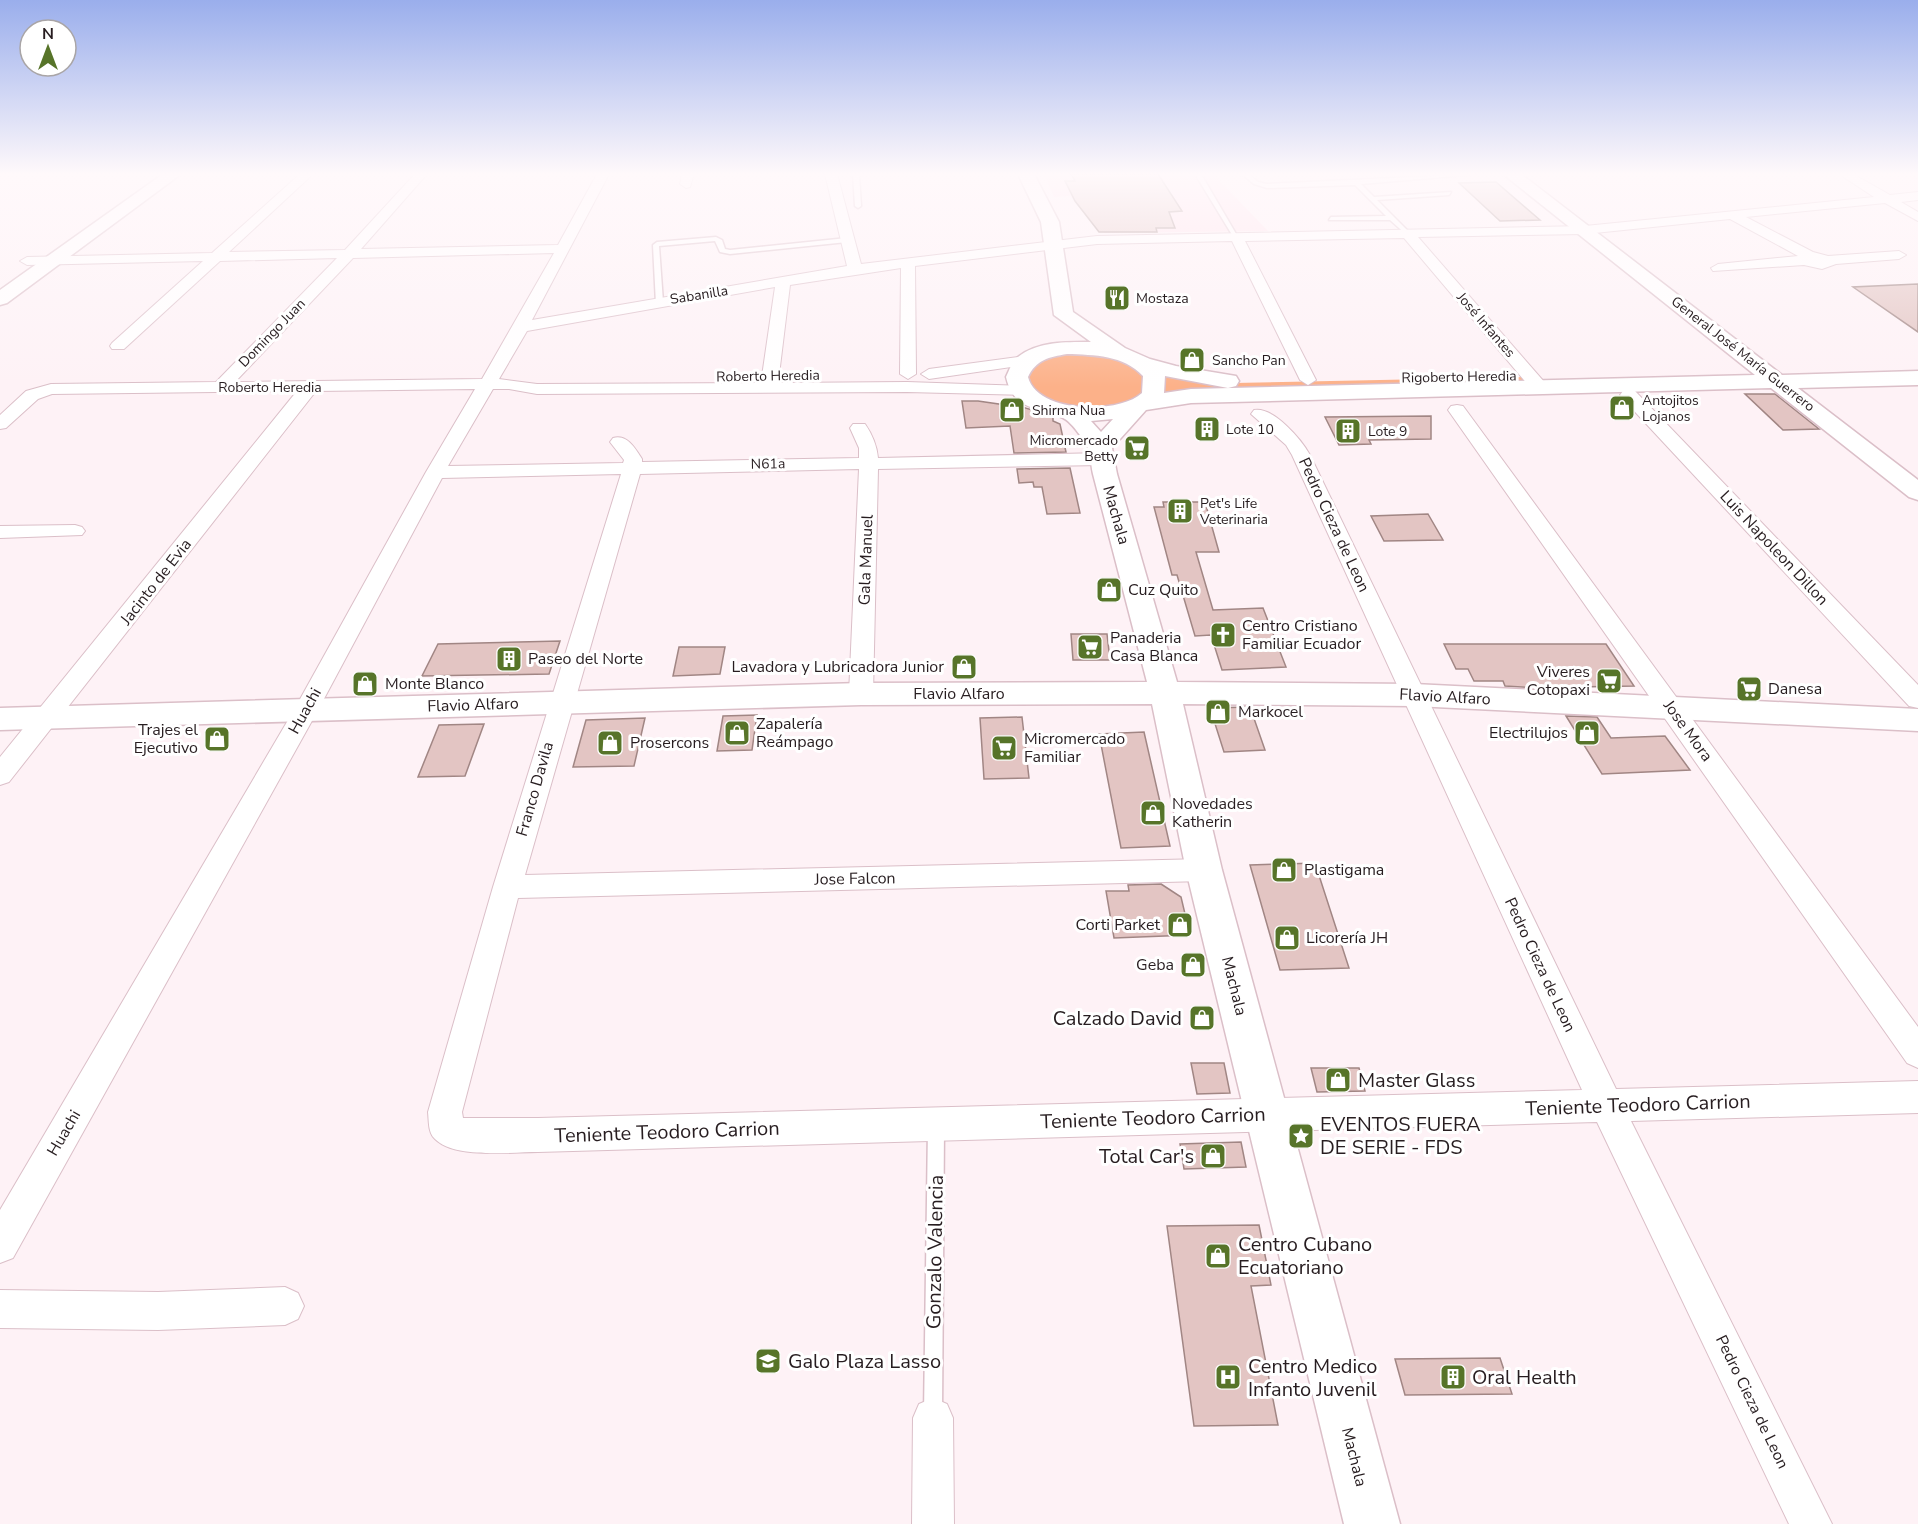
<svg xmlns="http://www.w3.org/2000/svg" width="1918" height="1524" viewBox="0 0 1918 1524" font-family="'Nunito Sans',sans-serif">
<style>
.built{fill:#ffe1eb}
.green{fill:#fcb189}
.building{fill:#e3c5c3;stroke:#a18684;stroke-width:1.5}
.lines{fill:none;stroke-linecap:round;stroke-linejoin:round}
.lane-casing{stroke:#dbbfc8;stroke-width:3}
.street-casing{stroke:#dbbfc8;stroke-width:2}
.secondary-casing{stroke:#dbbfc8;stroke-width:3}
.lane{fill:#fff;fill-rule:evenodd}
.street{fill:#fff;fill-rule:evenodd}
.secondary{fill:#fff;fill-rule:evenodd}
.labels{text-anchor:middle;dominant-baseline:central;stroke-width:6;stroke-linejoin:round;paint-order:stroke}
.far-street-label{font-size:14px;fill:#271d20;stroke:#fff}
.far-poi-label{font-size:14px;fill:#271d20;stroke:#fff;text-anchor:start}
.street-label{font-size:16px;fill:#271d20;stroke:#fff}
.poi-label{font-size:16px;fill:#271d20;stroke:#fff;text-anchor:start}
.near-poi-label{font-size:20px;fill:#271d20;stroke:#fff;text-anchor:start}
.near-street-label{font-size:20px;fill:#271d20;stroke:#fff}
</style>
<rect width="100%" height="100%" fill="#fef2f6"/>
<path class="built" d="M1044 174H1213L1268 231 1104 233 1070 196 1054 197Z"/>
<path class="green" d="M1064 352H1103L1146 372V392L1121 406 1080 409 1043 399 1025 381 1034 363Z
M1156 371 1234 383 1526 377 1532 386 1153 398Z"/>
<path class="building" d="M1071 174H1158L1182 211 1169 212 1175 228H1156L1157 232H1099L1075 201 1065 181H1075Z
M1496 182 1540 220 1500 221 1459 183Z
M1918 284V332L1853 287Z
M1745 394H1775L1819 429 1783 430Z
M962 401H978L1006 405 1005 402 1053 416V421L1060 424 1066 452 1014 453 1010 426 966 428Z
M1431 416V439L1369 440 1371 444 1339 445 1325 417Z
M1070 468 1080 513 1047 514 1042 487H1034L1033 482 1019 483 1017 469Z
M1163 502H1205L1219 552H1196L1213 610 1263 608 1286 667 1222 670 1211 635 1195 636 1177 575H1172L1154 507H1164Z
M1428 514 1443 540 1384 541 1371 516Z
M1071 634H1107L1110 660H1073Z
M560 641 549 674 422 676 438 644Z
M1444 644H1606L1634 686 1576 687 1579 690 1505 686 1503 681H1474L1468 669H1456Z
M679 647H725L720 674 673 676Z
M1250 707 1265 750 1224 752 1210 708Z
M757 715 752 750 717 751 723 716Z
M1566 716 1597 717 1611 738 1665 736 1690 770 1602 774Z
M1022 717 1029 778 984 779 980 718Z
M645 718 634 766 573 767 586 720Z
M484 724 465 776 418 777 439 725Z
M1144 732 1170 846 1121 848 1099 734Z
M1315 863 1349 968 1280 970 1250 865Z
M1161 884 1181 897 1190 935 1114 938 1106 891H1129L1128 885Z
M1191 1063H1224L1230 1093 1197 1094Z
M1311 1068H1359L1365 1091 1317 1092Z
M1241 1142 1246 1167 1184 1169 1180 1144Z
M1259 1225 1271 1285 1251 1286 1278 1425 1194 1426 1167 1226Z
M1500 1358 1512 1394 1405 1395 1395 1359Z"/>
<g class="lines">
<g class="lane-casing">
<path id="lane" d="M853 174H859L861 206 858 208 855 206Z
M1195 174H1201L1239 239 1234 238Z
M1242 174H1248L1258 182 1267 184 1478 174 1361 184 1374 197 1451 192 1449 195 1377 200 1411 234 1408 236 1390 220H1329L1331 217 1386 216 1355 185 1267 188 1254 184Z
M716 237 722 240 725 249 730 250 847 238 850 240 847 242 730 254 720 252 715 241 659 246 663 302 656 304 653 245 657 242Z
M936 1118 942 1121 944 1126 942 1414 940 1421 933 1423 926 1421 924 1414 928 1126 930 1121Z"/>
</g>
<g class="street-casing">
<path id="street" d="M300 174H313L229 252 345 250 415 174H427L361 249 558 245 597 174H609L532 320 847 266 825 174H837L861 264 1097 236 1585 226 1874 197 1839 174H1853L1890 195 1918 192V200L1901 202 1918 212V221L1885 203 1746 217 1813 252 1828 256 1899 251 1906 255 1899 259 1836 264 1822 269 1804 265 1713 271 1711 268 1718 264 1798 256 1730 219 1585 234 1418 237 1546 384 1548 388 1546 392H1534L1404 238 1245 241 1316 380 1308 385 1300 380 1232 241 1097 244 915 266 916 374 908 379 900 374 901 268 790 285 778 383 907 382 1022 386 1028 387 1031 391 1028 395 907 392 537 394 509 389H493L448 466 623 463 624 460 610 442 613 438C627 434 635 448 642 459V462L859 458V448L850 428 853 424H865C872 434 877 446 878 458L1102 453 1109 455 1111 459 1109 463 1102 465 878 469 873 694 869 700 861 702 853 700 849 694 859 469 640 474 525 875 1204 859 1214 862 1218 870 1214 878 1204 881 518 898 462 1112 463 1118H538L1582 1090 1292 455 1286 445 1251 414 1254 410C1273 406 1302 440 1310 455L1616 1089 1918 1081V1113L1631 1121 1832 1524H1789L1597 1122 538 1152C511 1152 455 1159 435 1139 428 1133 429 1121 428 1112L493 887 621 474 442 478 318 710 13 1258 0 1263V1210L294 710 426 472 475 389 316 391 9 782 0 785V757L297 391 52 394 38 399 6 428 0 429V415L26 391 51 384 216 382 337 258 220 261 124 349H112L110 346 112 343 203 261 27 265 20 261 27 257 212 253ZM554 253 482 379 235 382 353 258ZM775 287 761 383 537 384 499 379 527 331Z
M682 174H694L690 187 686 188 680 184Z
M1026 356 1032 358 1034 361 1032 364 929 379 921 374 929 369Z
M1629 390 1635 391 1918 685V708L1909 706 1623 399 1620 395 1623 391Z
M1457 405 1463 406 1918 1027V1068L1907 1063 1448 410 1451 406Z
M75 525 82 527 85 531 82 535 0 538V526Z
M285 1287 298 1293 304 1306 298 1319 285 1325 158 1330 0 1328V1290L158 1292Z
M933 1398 947 1404 953 1418 954 1524H912L913 1418 919 1404Z"/>
</g>
<g class="secondary-casing">
<path id="secondary" d="M163 174H181L7 303 0 305V290Z
M1018 174H1034L1059 222 1073 312 1125 348 1150 359 1176 366 1236 376 1239 381 1236 386 1228 388 1165 376 1164 393 1191 389 1755 375 1503 174H1521L1782 375 1918 371V385L1798 388 1918 480V500L1909 497 1771 388 1191 403 1146 410 1112 448 1117 474 1177 682 1414 684 1918 709V731L1414 706 1183 704 1222 870 1400 1524H1344L1186 870 1152 704 861 705 0 730V708L861 683 1147 682 1093 474C1091 466 1091 454 1087 446 1083 439 1071 421 1063 418 1039 406 1014 412 1006 377 1009 371 1012 361 1018 357 1038 341 1067 342 1091 342L1054 315 1041 222ZM1067 354C1095 355 1123 355 1143 376L1142 393C1118 415 1037 413 1028 377 1036 360 1049 357 1067 354ZM1113 419 1101 432 1091 421Z"/>
</g>
<use href="#lane" class="lane"/>
<use href="#street" class="street"/>
<use href="#secondary" class="secondary"/>
</g>
<linearGradient id="sky" x2="0" y2="1"><stop stop-color="#9aaeec"/><stop offset="0.45" stop-color="#fff9fb"/><stop offset="1" stop-color="#fff9fb" stop-opacity="0"/></linearGradient>
<rect width="1918" height="387" fill="url(#sky)"/>
<defs>
<g id="restaurant-square" transform="scale(1.35)"><rect x="-9" y="-9" width="18" height="18" rx="4" fill="#577429" stroke="#fff"/><path d="M-5-6h1v4h1v-4h1v4h1v-4h1v5L-1.5 .5V6h-2V.5L-5-1ZM5-6V6H3V1.5H1.5Q1.5-4 5-6Z" fill="#fff"/></g>
<g id="shop-square" transform="scale(1.35)"><rect x="-9" y="-9" width="18" height="18" rx="4" fill="#577429" stroke="#fff"/><path d="M-5-2.5h2.3a2.7 3.5 0 0 1 5.4 0H5L5.5 6h-11ZM-1.5-2.5h3a1.5 2.3 0 0 0-3 0Z" fill="#fff"/></g>
<g id="building-square" transform="scale(1.35)"><rect x="-9" y="-9" width="18" height="18" rx="4" fill="#577429" stroke="#fff"/><path d="M-4-6H4V6H1V3H-1V6H-4ZM-2.5-4.3h1.7v1.8h-1.7ZM.8-4.3h1.7v1.8H.8ZM-2.5-1h1.7V.8h-1.7ZM.8-1h1.7V.8H.8Z" fill="#fff"/></g>
<g id="supermarket-square" transform="scale(1.35)"><rect x="-9" y="-9" width="18" height="18" rx="4" fill="#577429" stroke="#fff"/><path d="M-6-5.5h2.5l.6 2H6L4.5 2H-2.5L-4.4-4H-6ZM-1.5 3.2a1.3 1.3 0 1 0 .1 0ZM3 3.2a1.3 1.3 0 1 0 .1 0Z" fill="#fff"/></g>
<g id="church-square" transform="scale(1.35)"><rect x="-9" y="-9" width="18" height="18" rx="4" fill="#577429" stroke="#fff"/><path d="M-1.2-6h2.4v3.5h3.3v2.4h-3.3V6h-2.4V-.1h-3.3v-2.4h3.3Z" fill="#fff"/></g>
<g id="sight-square" transform="scale(1.35)"><rect x="-9" y="-9" width="18" height="18" rx="4" fill="#577429" stroke="#fff"/><path d="M0-6L1.8-2.2L6-1.7L2.9 1.2L3.7 5.4L0 3.3L-3.7 5.4L-2.9 1.2L-6-1.7L-1.8-2.2Z" fill="#fff"/></g>
<g id="school-square" transform="scale(1.35)"><rect x="-9" y="-9" width="18" height="18" rx="4" fill="#577429" stroke="#fff"/><path d="M0-5L7-2L0 1L-7-2ZM-4 1L0 2.5L4 1V4Q0 6-4 4Z" fill="#fff"/></g>
<g id="hospital-square" transform="scale(1.35)"><rect x="-9" y="-9" width="18" height="18" rx="4" fill="#577429" stroke="#fff"/><path d="M-5-5h3v3.5h4V-5h3V5h-3V1.5h-4V5h-3Z" fill="#fff"/></g>
</defs>
<g fill-rule="evenodd">
<use href="#restaurant-square" x="1117" y="298"/>
<use href="#shop-square" x="1192" y="360"/>
<use href="#shop-square" x="1622" y="408"/>
<use href="#shop-square" x="1012" y="410"/>
<use href="#building-square" x="1207" y="429"/>
<use href="#building-square" x="1348" y="431"/>
<use href="#supermarket-square" x="1137" y="448"/>
<use href="#building-square" x="1180" y="511"/>
<use href="#shop-square" x="1109" y="590"/>
<use href="#church-square" x="1223" y="635"/>
<use href="#supermarket-square" x="1090" y="647"/>
<use href="#building-square" x="509" y="659"/>
<use href="#shop-square" x="964" y="667"/>
<use href="#supermarket-square" x="1609" y="681"/>
<use href="#shop-square" x="365" y="684"/>
<use href="#supermarket-square" x="1749" y="689"/>
<use href="#shop-square" x="1218" y="712"/>
<use href="#shop-square" x="737" y="733"/>
<use href="#shop-square" x="1587" y="733"/>
<use href="#shop-square" x="217" y="739"/>
<use href="#shop-square" x="610" y="743"/>
<use href="#supermarket-square" x="1004" y="748"/>
<use href="#shop-square" x="1153" y="813"/>
<use href="#shop-square" x="1284" y="870"/>
<use href="#shop-square" x="1180" y="925"/>
<use href="#shop-square" x="1287" y="938"/>
<use href="#shop-square" x="1193" y="965"/>
<use href="#shop-square" x="1202" y="1018"/>
<use href="#shop-square" x="1338" y="1080"/>
<use href="#sight-square" x="1301" y="1136"/>
<use href="#shop-square" x="1213" y="1156"/>
<use href="#shop-square" x="1218" y="1256"/>
<use href="#school-square" x="768" y="1361"/>
<use href="#hospital-square" x="1228" y="1377"/>
<use href="#building-square" x="1453" y="1377"/>
</g>
<g class="labels">
<g class="far-street-label">
<text transform="translate(699 295) rotate(-9)">Sabanilla</text>
<text transform="translate(1486 325) rotate(49)">José Infantes</text>
<text transform="translate(272 333) rotate(-46)">Domingo Juan</text>
<text transform="translate(1743 354) rotate(38)">General José María Guerrero</text>
<text transform="translate(768 376) rotate(-1)">Roberto Heredia</text>
<text transform="translate(1459 377) rotate(-1)">Rigoberto Heredia</text>
<text x="270" y="387">Roberto Heredia</text>
<text transform="translate(768 464) rotate(-1)">N61a</text>
</g>
<g class="far-poi-label">
<text x="1136" y="298">Mostaza</text>
<text x="1212" y="360">Sancho Pan</text>
<text x="1642" y="400">Antojitos<tspan x="1642" dy="16">Lojanos</tspan></text>
<text x="1032" y="410">Shirma Nua</text>
<text x="1226" y="429">Lote 10</text>
<text x="1368" y="431">Lote 9</text>
<text x="1118" y="440" text-anchor="end">Micromercado<tspan x="1118" dy="16">Betty</tspan></text>
<text x="1200" y="503">Pet's Life<tspan x="1200" dy="16">Veterinaria</tspan></text>
</g>
<g class="street-label">
<text transform="translate(1116 515) rotate(74)">Machala</text>
<text transform="translate(1334 525) rotate(65)">Pedro Cieza de Leon</text>
<text transform="translate(1774 548) rotate(47)">Luis Napoleon Dillon</text>
<text transform="translate(866 560) rotate(-88)">Gala Manuel</text>
<text transform="translate(156 582) rotate(-52)">Jacinto de Evia</text>
<text x="959" y="694">Flavio Alfaro</text>
<text transform="translate(1445 697) rotate(3)">Flavio Alfaro</text>
<text transform="translate(473 705) rotate(-2)">Flavio Alfaro</text>
<text transform="translate(305 711) rotate(-61)">Huachi</text>
<text transform="translate(1688 731) rotate(54)">Jose Mora</text>
<text transform="translate(535 789) rotate(-74)">Franco Davila</text>
<text transform="translate(855 879) rotate(-1)">Jose Falcon</text>
<text transform="translate(1540 965) rotate(65)">Pedro Cieza de Leon</text>
<text transform="translate(1234 986) rotate(76)">Machala</text>
<text transform="translate(64 1133) rotate(-60)">Huachi</text>
<text transform="translate(1752 1402) rotate(64)">Pedro Cieza de Leon</text>
<text transform="translate(1354 1457) rotate(76)">Machala</text>
</g>
<g class="poi-label">
<text x="1128" y="590">Cuz Quito</text>
<text x="1242" y="626">Centro Cristiano<tspan x="1242" dy="18">Familiar Ecuador</tspan></text>
<text x="1110" y="638">Panaderia<tspan x="1110" dy="18">Casa Blanca</tspan></text>
<text x="528" y="659">Paseo del Norte</text>
<text x="944" y="667" text-anchor="end">Lavadora y Lubricadora Junior</text>
<text x="1590" y="672" text-anchor="end">Viveres<tspan x="1590" dy="18">Cotopaxi</tspan></text>
<text x="385" y="684">Monte Blanco</text>
<text x="1768" y="689">Danesa</text>
<text x="1238" y="712">Markocel</text>
<text x="756" y="724">Zapalería<tspan x="756" dy="18">Reámpago</tspan></text>
<text x="198" y="730" text-anchor="end">Trajes el<tspan x="198" dy="18">Ejecutivo</tspan></text>
<text x="1568" y="733" text-anchor="end">Electrilujos</text>
<text x="1024" y="739">Micromercado<tspan x="1024" dy="18">Familiar</tspan></text>
<text x="630" y="743">Prosercons</text>
<text x="1172" y="804">Novedades<tspan x="1172" dy="18">Katherin</tspan></text>
<text x="1304" y="870">Plastigama</text>
<text x="1160" y="925" text-anchor="end">Corti Parket</text>
<text x="1306" y="938">Licorería JH</text>
<text x="1174" y="965" text-anchor="end">Geba</text>
</g>
<g class="near-poi-label">
<text x="1182" y="1018" text-anchor="end">Calzado David</text>
<text x="1358" y="1080">Master Glass</text>
<text x="1320" y="1124">EVENTOS FUERA<tspan x="1320" dy="23">DE SERIE - FDS</tspan></text>
<text x="1194" y="1156" text-anchor="end">Total Car's</text>
<text x="1238" y="1244">Centro Cubano<tspan x="1238" dy="23">Ecuatoriano</tspan></text>
<text x="788" y="1361">Galo Plaza Lasso</text>
<text x="1248" y="1366">Centro Medico<tspan x="1248" dy="23">Infanto Juvenil</tspan></text>
<text x="1472" y="1377">Oral Health</text>
</g>
<g class="near-street-label">
<text transform="translate(1638 1105) rotate(-2)">Teniente Teodoro Carrion</text>
<text transform="translate(1153 1118) rotate(-2)">Teniente Teodoro Carrion</text>
<text transform="translate(667 1132) rotate(-2)">Teniente Teodoro Carrion</text>
<text transform="translate(935 1252) rotate(-89)">Gonzalo Valencia</text>
</g>
</g>
<g transform="translate(48 48)"><circle r="28" fill="#ffffff" stroke="#a9a5a6" stroke-width="1.5"/>
<path d="M0-4.5L10 22L0 15L-10 22Z" fill="#577429"/>
<text y="-9" font-size="16" font-weight="bold" text-anchor="middle" fill="#271d20">N</text>
</g>
</svg>
